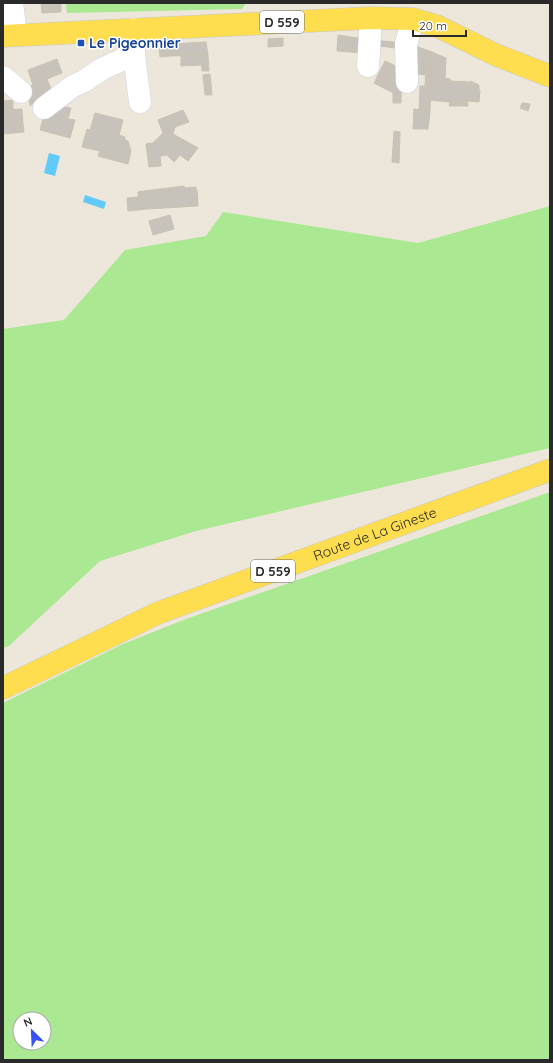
<svg xmlns="http://www.w3.org/2000/svg" width="553" height="1063" viewBox="0 0 553 1063" font-family="Quicksand,sans-serif">
<style>
.green{fill:#aae991;fill-rule:evenodd}
.water{fill:#62cafa}
.building{fill:#c8c3ba;stroke:#c9c2b3}
.lines{fill:none;stroke-linecap:round;stroke-linejoin:round}
.minor-casing{stroke:#cfd2e4;stroke-width:23}
.major-casing{stroke:#c8c8c8;stroke-width:23}
.minor{stroke:#fff;stroke-width:22}
.major{stroke:#fede4e;stroke-width:22}
.transit-dot{fill:#1a4fb4;stroke:#fff;stroke-width:1.5}
.labels{text-anchor:middle;dominant-baseline:central;stroke-width:3;stroke-linejoin:round;paint-order:stroke}
.shield{fill:#fff;stroke:#6a6a6a;stroke-width:1}
.shield-label{font-size:13px;font-weight:bold;fill:#2a2a2a}
.transit-label{font-size:14px;font-weight:bold;fill:#164399;stroke:#fff;text-anchor:start}
.street-label{font-size:14px;fill:#2a2a2a;stroke:#fff}
</style>
<rect width="100%" height="100%" fill="#ede6da"/>
<path class="green" d="M66 3H246L242 9 67 13Z
M550 206V448L196 531 100 561 9 646 3 648V329L64 320 125 250 206 236 223 212 418 243Z
M550 492V1060H3V703L123 644 186 619ZM20 1019H44V1043H20Z"/>
<path class="water" d="M49 153 60 156 55 176 44 173Z
M85 195 106 202 104 209 83 202Z"/>
<path class="building" d="M41 3H61V12L42 13Z
M338 35 365 39 363 53 337 51Z
M283 38V46L268 47V39Z
M373 40 403 43 402 49 373 45Z
M206 42 208 55 170 56V44Z
M159 44H170V56L160 57Z
M409 44 432 52V65L409 62Z
M432 52 446 58 445 78 450 79 449 102 430 100Z
M201 55V65L181 66V56Z
M201 55H208L209 71H202Z
M57 59 62 73 47 79 51 89 30 106 28 87 33 85 28 70Z
M385 61 402 69 401 97 374 83Z
M409 62 426 64V75L409 73Z
M426 64 432 65 431 86H425Z
M210 74 212 95H205L203 75Z
M450 81 469 82 468 102H449Z
M470 81 479 85V90H480L479 102 468 101Z
M420 86H431L430 111 419 110Z
M393 93 401 97V103H393Z
M13 100V110H5L4 101Z
M3 101H4L5 110 22 109 23 124 3 125Z
M450 102 468 103V106H449Z
M522 103 530 104 528 111 520 108Z
M61 106 71 108 68 119 75 120 70 138 40 130 45 111Z
M414 109 430 111 428 129H413Z
M183 110 189 122 175 127 173 134 198 148 188 161 180 155 174 162 167 155 160 156 161 166 149 167 146 144 153 143 163 133 158 120Z
M95 113 123 120 119 135 125 137V140L128 141 131 151 128 164 98 156 100 151 82 147 87 129 90 130Z
M23 124 24 132 3 134V125Z
M394 131 400 132 399 163 392 162Z
M184 186 185 188 196 187V191L197 190 198 206 147 209 144 191Z
M144 191 147 209 128 211 127 198 138 197V192Z
M170 215 174 229 153 235 149 221Z"/>
<g class="lines">
<g class="minor-casing">
<path id="minor" d="M12 3 16 35
M134 54 140 102
M368 66 371 18
M3 77 21 92
M407 82 406 44 413 19
M44 108 73 86 84 81 102 69 134 54V29"/>
</g>
<g class="major-casing">
<g id="major">
<path d="M3 36 371 18 413 19 437 26 496 55 550 76"/>
<path id="s1" d="M3 688 158 613 550 470"/>
</g>
</g>
<use href="#minor" class="minor"/>
<use href="#major" class="major"/>
</g>
<rect class="transit-dot" x="77" y="39" width="8" height="8" rx="2"/>
<g class="labels">
<g class="shield">
<rect x="260" y="11" width="44" height="22" rx="3"/>
<rect x="251" y="560" width="44" height="22" rx="3"/>
</g>
<g class="shield-label">
<text x="282" y="22">D 559</text>
<text x="273" y="571">D 559</text>
</g>
<g class="transit-label">
<text x="89" y="43">Le Pigeonnier</text>
</g>
<g class="street-label">
<text stroke="none"><textPath href="#s1" startOffset="403">Route de La Gineste</textPath></text>
</g>
</g>
<rect width="553" height="1063" fill="none" stroke="#2a2a2a" stroke-width="8"/>
<g transform="translate(32 1031) rotate(336)"><circle r="19" fill="#ffffff" stroke="#aaaaaa"/>
<path d="M0-3L7 15L0 10L-7 15Z" fill="#3550ff"/>
<text y="-6" font-size="11" font-weight="bold" text-anchor="middle" fill="#2a2a2a">N</text>
</g>
<path d="M413 30v6h53v-6" fill="none" stroke="#2a2a2a" stroke-width="2"/>
<text x="419" y="30" font-size="12" fill="#2a2a2a" stroke="#ffffff" stroke-width="3" paint-order="stroke">20 m</text>
</svg>
